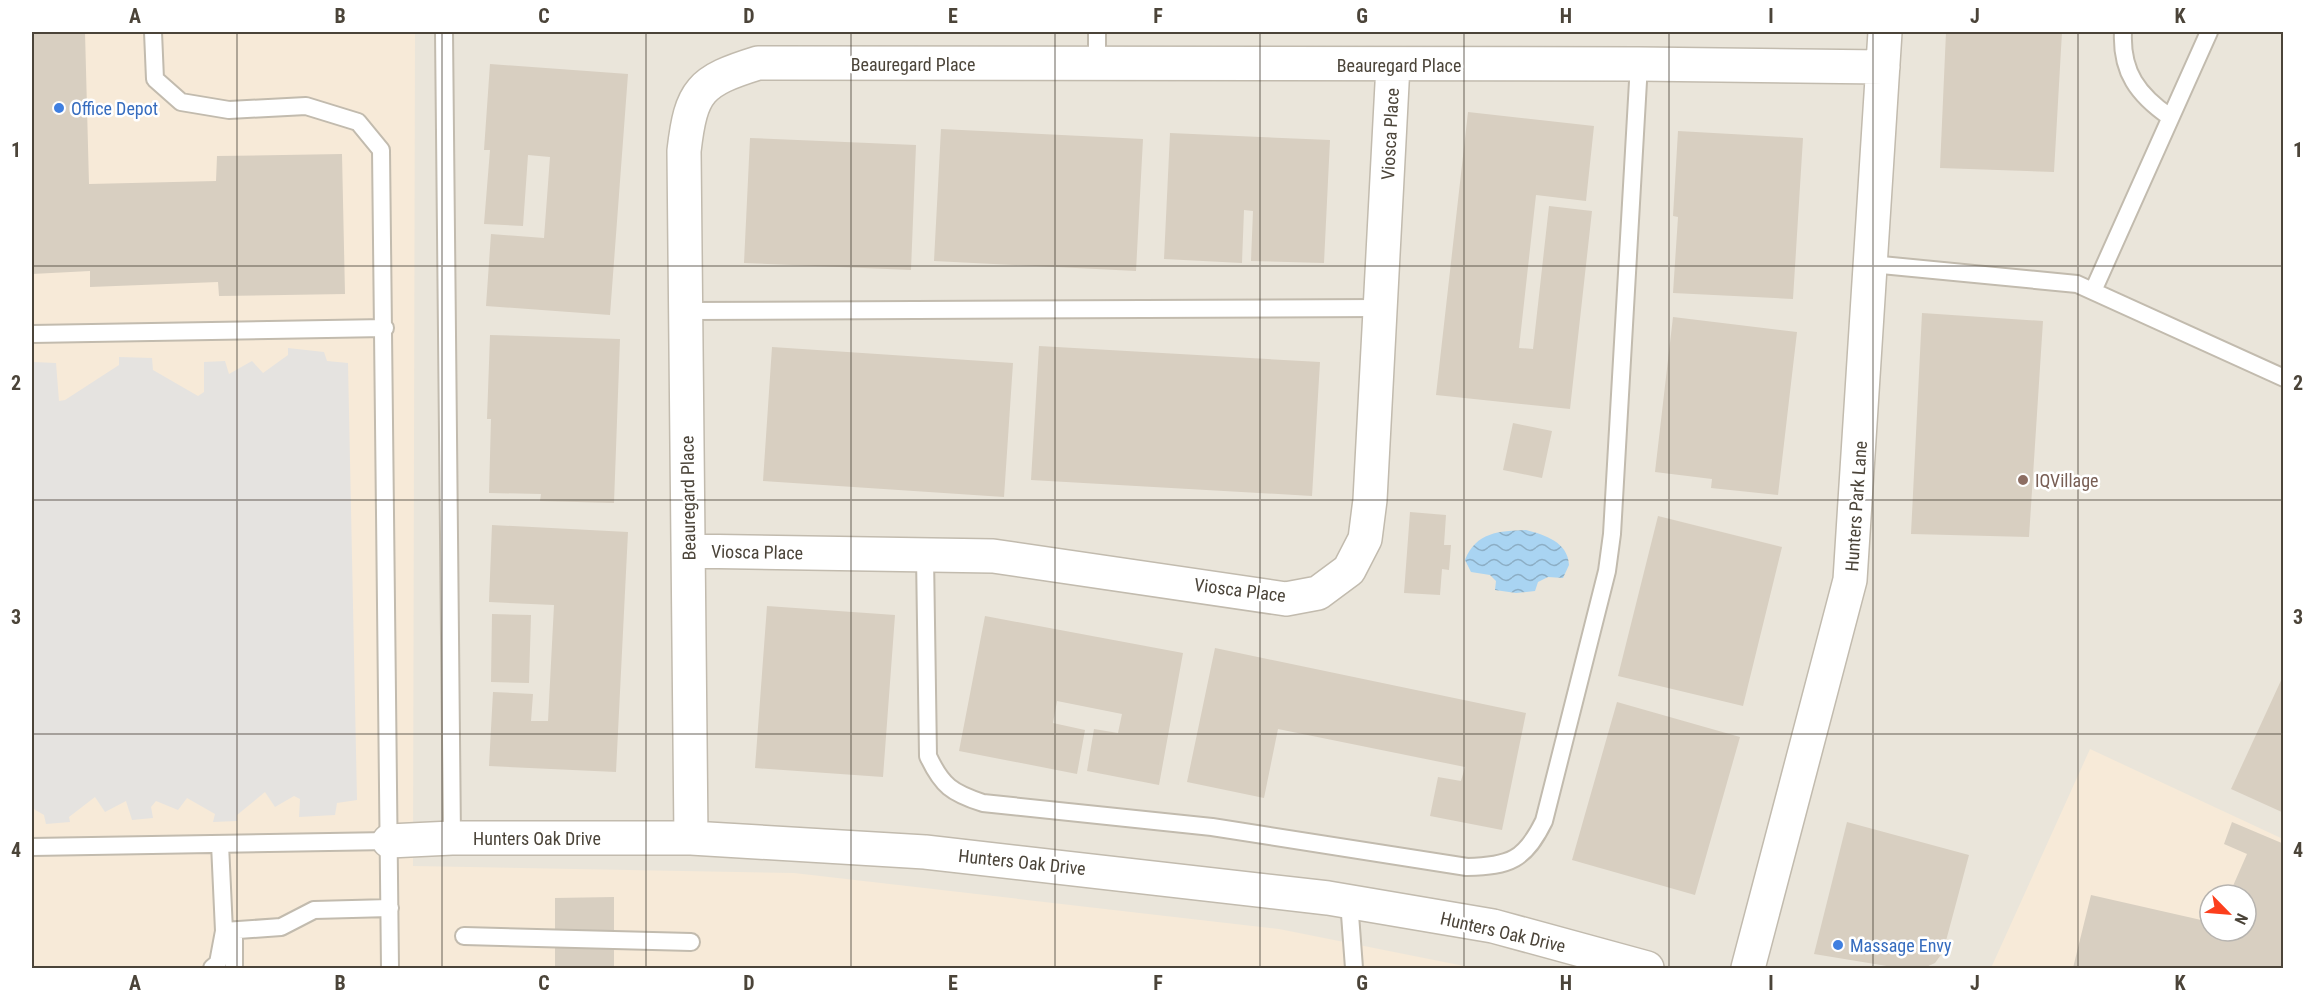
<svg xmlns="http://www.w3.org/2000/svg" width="2315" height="1000" viewBox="0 0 2315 1000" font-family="'Roboto Condensed',sans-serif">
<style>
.residential{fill:#eae5da;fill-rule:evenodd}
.commercial{fill:#f7ead8;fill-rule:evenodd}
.parking{fill:#e5e3e0}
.water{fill:url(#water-waves)}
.building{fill:#d8cfc1}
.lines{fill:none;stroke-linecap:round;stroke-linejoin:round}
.lane-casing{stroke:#c2bbae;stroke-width:20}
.street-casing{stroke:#c2bbae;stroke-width:36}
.lane{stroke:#fff;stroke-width:16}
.street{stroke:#fff;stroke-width:33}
.grid{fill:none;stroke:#4b4439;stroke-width:1.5;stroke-opacity:0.55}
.shop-dot{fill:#3f7fe0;stroke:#fff;stroke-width:2}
.education-dot{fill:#8d6e63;stroke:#fff;stroke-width:2}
.labels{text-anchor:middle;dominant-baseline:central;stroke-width:5;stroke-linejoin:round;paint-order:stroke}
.street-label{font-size:18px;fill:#4b4439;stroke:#fff}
.shop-label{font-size:18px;fill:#366cbe;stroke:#fff;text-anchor:start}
.education-label{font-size:18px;fill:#785e54;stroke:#fff;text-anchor:start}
.neatline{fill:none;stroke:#4b4439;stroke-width:2}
.grid-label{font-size:20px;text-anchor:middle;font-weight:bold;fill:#4b4439}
</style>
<defs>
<pattern id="water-waves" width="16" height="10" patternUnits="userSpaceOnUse" patternTransform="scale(1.5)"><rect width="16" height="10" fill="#a9d4f2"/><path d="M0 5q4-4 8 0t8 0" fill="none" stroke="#8caec5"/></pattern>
</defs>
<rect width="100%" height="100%" fill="#f6f3ec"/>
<path class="residential" d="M32 32H2283V968H32ZM2210 895H2246V931H2210Z"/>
<path class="commercial" d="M32 32H415L413 866 794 873 1279 929 1474 968H32Z
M2090 749 2283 839V968H1991ZM2210 895H2246V931H2210Z"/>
<path class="parking" d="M288 348 324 352 327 361 348 363 357 800 337 803 335 815 299 817 300 799 294 796 275 807 265 792 237 815V821L213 822 215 814 187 798 178 810 156 801 151 807 153 818 132 820 126 801 105 812 95 797 69 817 70 822 46 824 44 815 32 808 33 362 56 363 59 401 65 400 119 365V357L152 358 153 370 198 396 204 392V362L225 361 229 374 252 361 263 373 288 355Z"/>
<path class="water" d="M1526 530C1545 535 1568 542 1569 565L1563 578 1548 577 1538 582 1535 591 1516 593 1495 590 1496 581 1490 575 1471 572 1465 560C1476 532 1499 531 1526 530Z"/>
<path class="building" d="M32 32H85L89 184 216 181 217 156 342 154 345 294 219 296 218 282 90 287V271L32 274Z
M1946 32H2062L2054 172 1940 168Z
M490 64 628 74 610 315 486 306 491 234 544 238 550 157 528 155 523 226 484 224 490 150H484Z
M1468 112 1594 126 1586 201 1536 195 1519 348 1533 349 1549 206 1592 211 1570 409 1436 395Z
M941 129 1143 139 1136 271 934 261Z
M1678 131 1803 138 1793 299 1673 293 1678 217 1673 216Z
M1170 133 1330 140 1324 263 1251 261 1253 211 1244 210 1242 263 1164 259Z
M750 138 916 145 911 270 744 263Z
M1922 313 2043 321 2029 537 1911 534Z
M1673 317 1797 332 1778 495 1711 488 1712 479 1655 472Z
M490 335 620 339 614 503 540 501 541 494 489 493 491 419H487Z
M1039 346 1320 362 1312 496 1031 480Z
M772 347 1013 363 1004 497 763 481Z
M1513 423 1552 431 1542 478 1503 470Z
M1410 512 1446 515 1444 545H1451L1449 570 1442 569 1440 595 1404 593Z
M1658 516 1782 547 1743 706 1618 676Z
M492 525 628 532 616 772 489 766 493 692 533 694 531 721H548L554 605 489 602Z
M767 606 895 615 883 777 755 768Z
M492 614 531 615 529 683 491 682Z
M985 616 1183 653 1159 785 1087 771 1094 729 1118 733 1122 714 1057 701 1053 723 1085 730 1077 774 959 751Z
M1215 648 1526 713 1502 830 1430 816 1438 777 1461 781 1465 767 1278 729 1264 798 1187 782Z
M2284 674V813L2231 789Z
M1617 702 1740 737 1695 895 1572 860Z
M1847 822 1969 855 1943 952 1935 963 1924 968H1899L1814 954Z
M2232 822 2284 844V968H2073L2091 895 2210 922V931H2246V895H2229L2247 854 2224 844Z
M614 897V968H555V898Z"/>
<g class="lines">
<g class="lane-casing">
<path id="lane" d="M153 32 155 79 181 102 229 110 306 106 358 122 381 150 390 968
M444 32 452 838
M1097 32V64
M2123 32C2121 72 2138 95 2170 117
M1871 264 2077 284 2284 378
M2093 291 2209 32
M686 311 1380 308
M32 334 385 328
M925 556 928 756C942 786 952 793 983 803L1212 827 1467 867C1510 866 1525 860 1544 821L1607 571 1612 534 1639 64
M220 844 224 931 281 927 314 910 390 908
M32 847 389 841
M1349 901 1354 968
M464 936 691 942
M212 968 218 963 224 931
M234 968V931"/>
</g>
<g class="street-casing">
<path id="street" d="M688 551 993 556 1286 599 1318 593 1349 570 1365 539 1370 500 1393 65
M691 838 684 151C691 90 700 81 758 63L1639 64 1883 67
M389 841 452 838H691L925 852 1328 898 1493 926 1647 968
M1748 968 1850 580 1885 32"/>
</g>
<use href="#lane" class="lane"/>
<use href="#street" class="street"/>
</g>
<path class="grid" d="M237 32V968M442 32V968M646 32V968M851 32V968M1055 32V968M1260 32V968M1464 32V968M1669 32V968M1873 32V968M2078 32V968M32 266H2284M32 500H2284M32 734H2284"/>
<g class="shop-dot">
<circle cx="59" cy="108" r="6"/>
<circle cx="1838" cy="945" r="6"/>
</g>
<circle class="education-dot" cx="2023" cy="480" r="6"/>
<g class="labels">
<g class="street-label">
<text x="913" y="64">Beauregard Place</text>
<text x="1399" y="65">Beauregard Place</text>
<text transform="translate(1390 134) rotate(-87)">Viosca Place</text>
<text transform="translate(688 498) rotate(-91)">Beauregard Place</text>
<text transform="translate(1856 506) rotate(-86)">Hunters Park Lane</text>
<text transform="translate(757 552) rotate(1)">Viosca Place</text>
<text transform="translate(1240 590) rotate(7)">Viosca Place</text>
<text x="537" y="838">Hunters Oak Drive</text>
<text transform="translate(1022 862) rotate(6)">Hunters Oak Drive</text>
<text transform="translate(1503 932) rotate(13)">Hunters Oak Drive</text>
</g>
<g class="shop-label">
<text x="71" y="108">Office Depot</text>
<text x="1850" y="945">Massage Envy</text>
</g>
<g class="education-label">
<text x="2035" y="480">IQVillage</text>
</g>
</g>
<rect width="2315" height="1000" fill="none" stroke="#ffffff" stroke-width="66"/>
<g transform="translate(2228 913) rotate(115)"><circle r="28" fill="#ffffff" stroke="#b7b4b0" stroke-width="1.5"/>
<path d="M0-4.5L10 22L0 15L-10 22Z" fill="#fc3f1d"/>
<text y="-9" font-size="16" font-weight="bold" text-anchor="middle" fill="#4b4439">N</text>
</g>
<rect x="33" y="33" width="2249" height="934" class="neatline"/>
<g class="grid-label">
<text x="135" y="23">A</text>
<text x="340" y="23">B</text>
<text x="544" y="23">C</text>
<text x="749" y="23">D</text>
<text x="953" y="23">E</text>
<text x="1158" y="23">F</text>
<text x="1362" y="23">G</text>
<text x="1566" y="23">H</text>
<text x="1771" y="23">I</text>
<text x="1975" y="23">J</text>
<text x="2180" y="23">K</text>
<text x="16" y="157">1</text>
<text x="2298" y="157">1</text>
<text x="16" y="390">2</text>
<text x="2298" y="390">2</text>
<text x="16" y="624">3</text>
<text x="2298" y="624">3</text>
<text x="16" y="857">4</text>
<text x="2298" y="857">4</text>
<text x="135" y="990">A</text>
<text x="340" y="990">B</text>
<text x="544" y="990">C</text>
<text x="749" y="990">D</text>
<text x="953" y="990">E</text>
<text x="1158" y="990">F</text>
<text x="1362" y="990">G</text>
<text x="1566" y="990">H</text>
<text x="1771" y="990">I</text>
<text x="1975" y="990">J</text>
<text x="2180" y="990">K</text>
</g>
</svg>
